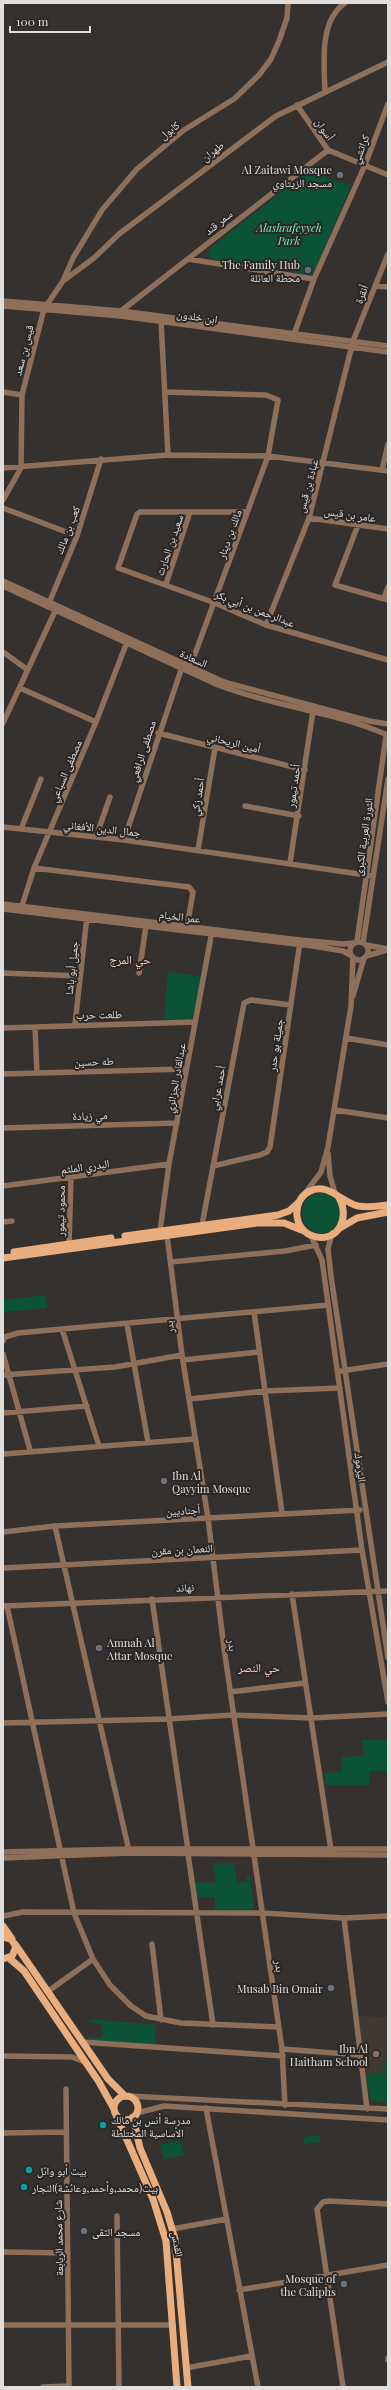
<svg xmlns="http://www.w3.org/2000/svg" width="391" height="2390" viewBox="0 0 391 2390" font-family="'Playfair Display','Noto Naskh Arabic',serif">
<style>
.built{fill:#413933}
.green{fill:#0c5237}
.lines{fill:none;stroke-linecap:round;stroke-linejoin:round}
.minor{stroke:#8e705a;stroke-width:5.5}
.major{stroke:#eaad7e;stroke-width:7}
.worship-dot{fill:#6b7280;stroke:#2a2725;stroke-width:1.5}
.service-dot{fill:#5c6f8a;stroke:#2a2725;stroke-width:1.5}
.education-dot{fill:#8d6e63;stroke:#2a2725;stroke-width:1.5}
.culture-dot{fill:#0f9aa8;stroke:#2a2725;stroke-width:1.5}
.labels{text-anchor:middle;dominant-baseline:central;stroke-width:4;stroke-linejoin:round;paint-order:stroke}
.street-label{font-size:11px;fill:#e0dedd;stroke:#2a2725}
.poi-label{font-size:11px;fill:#e0dedd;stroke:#2a2725;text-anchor:start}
.park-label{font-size:11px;font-style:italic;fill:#74f5bc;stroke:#2a2725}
.neighbourhood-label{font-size:12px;fill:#ffccc3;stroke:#2a2725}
</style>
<rect width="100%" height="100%" fill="#34312f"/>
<path class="built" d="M358 2016 388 2017V2103L370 2100Z"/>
<path class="green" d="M317 164 326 178 351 185 313 275 214 260 208 256 209 249Z
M168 972 201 976 195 1012 189 1020 164 1019Z
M302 1213a20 20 0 1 1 40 0a20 20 0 1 1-40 0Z
M46 1295 47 1308 3 1312V1300Z
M362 1740H387L388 1771H369V1785H325L324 1773 342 1772V1757L364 1756Z
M234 1863 237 1883 247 1882 246 1875H250L254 1908 245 1912H215V1897H196L194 1882 216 1883 213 1864Z
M90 2019 156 2025 155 2044 90 2041 88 2037 101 2038 104 2031H101L102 2024 90 2022Z
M383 2061 388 2063V2103L370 2100 366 2077 371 2074 386 2072Z
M319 2135 321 2142 304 2144 303 2137Z
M180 2140 184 2155 164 2159 159 2145Z"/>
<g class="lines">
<path class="minor" d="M325 91C324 63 319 21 345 3
M297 105 328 150 388 175
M188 259 314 279
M63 281 94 258 119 234 276 116 388 62
M375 286 388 287
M3 301 121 311 388 346
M3 306 121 316 388 352
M121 311 328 150
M161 321 168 455
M293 337 314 279 365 165 388 104
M3 392 22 395
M165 392 266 395 278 400 268 456 189 670
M3 468 168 455 268 456 388 471
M382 470 388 444
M3 500 21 468 22 395 44 309 63 281 73 258 102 210 137 169 184 130 234 99 259 75 271 59 279 41 287 18 288 3
M3 508 77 536
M247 512H140L137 514 118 568 215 603 266 625 388 660
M309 518 388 529
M358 525 335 585 388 600
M3 581 224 682 369 721 388 724
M166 584 190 512
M3 586 218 685C272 706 332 711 385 734
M384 598 388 587
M49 603 77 536 101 459
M266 625 309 518 353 341 388 254
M3 652 28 670
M20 688 96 722
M3 723 56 609
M158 733 305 770
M245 806 299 816
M3 827 124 840 373 876
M21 829 41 779
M96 837 110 797
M124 840 181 670
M198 850 215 748
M290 863 313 711
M34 868 189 887 193 892 187 927
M3 904 300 940 343 944 354 943
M3 909 313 946 343 951 352 956
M21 909 34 868 96 722 127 642
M357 942 386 736
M350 951a9 9 0 1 1 18 0a9 9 0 1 1-18 0Z
M363 943 388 779
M366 945 388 949
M366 956 387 950
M3 973 80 976
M139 973 146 926
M353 996 364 958
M75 1024 87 916
M35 1027 37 1073
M3 1028 195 1022
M346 1038 388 1045
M3 1074 186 1069
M335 1110 388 1118
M3 1128 177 1123
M328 1153 330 1176 335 1193
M213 1166 260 1155 267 1152 270 1147 300 942
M3 1186 169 1164
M306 1192 321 1172 328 1147 351 1006 353 957
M3 1222 12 1221
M202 1225 244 1003 251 1000 291 1005
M160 1231 169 1164 212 931
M332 1233 328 1249 331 1276 388 1658
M167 1235 182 1355 208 1518 224 1648 282 2049 285 2105
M311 1236 322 1260 362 1550 388 1702
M69 1243 71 1178
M171 1262 285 1251 316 1245
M254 1312 282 1513
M127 1324 148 1442
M62 1329 99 1446
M3 1341 5 1337 18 1333 328 1305
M3 1354 30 1450
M183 1360 259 1352
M341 1371 388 1364
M3 1375 115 1367 182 1355
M190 1399 265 1391 340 1388
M3 1413 87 1406
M3 1454 195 1439
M55 1526 129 1851
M3 1532 55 1526 360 1510
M3 1568 362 1550
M292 1594 331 1850
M152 1599 188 1850
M3 1606 388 1591
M7 1606 74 1913 93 1959 110 1985 131 2006 146 2016 181 2023 278 2027
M230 1692 305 1683
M3 1723 168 1719 233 1715 311 1718 388 1714
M3 1852 128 1849H388
M188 1854 213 2025
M3 1858 129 1853 388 1855
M3 1916 23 1912 263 1913 344 1918 388 1916
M344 1918 367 2109
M152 1944 161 2020
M47 1992 93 1959
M82 2042 283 2056
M282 2049 360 2055
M3 2056 72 2057 85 2062
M66 2089 69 2387
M128 2096 388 2109
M206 2108 258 2387
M137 2113 164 2106 388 2120
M3 2133 65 2132
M117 2216 119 2387
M172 2229 227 2219
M3 2252 68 2253
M239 2290 388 2265
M3 2325H173
M388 2358V2360
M186 2368 251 2356
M43 2387 69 2386
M343 2387 317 2209 323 2202 329 2201 388 2204"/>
<path class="major" d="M338 1196C351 1216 339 1244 313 1236 293 1230 291 1200 310 1191 328 1182 341 1202 358 1206 368 1208 378 1206 388 1205
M340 1228 357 1218 388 1212
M125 1236 278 1215 289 1211 299 1202
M14 1252 111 1238
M3 1258 257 1223H284L304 1231
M3 1926 12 1939
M3 1937 11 1939 16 1947 12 1956 3 1959
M15 1944 108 2079 125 2096
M9 1958 24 1971 99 2082 114 2109
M114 2108a12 12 0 1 1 24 0a12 12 0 1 1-24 0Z
M116 2115 153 2199 166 2241 177 2387
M133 2117 140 2148 167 2212 175 2239 188 2387"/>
</g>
<g class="worship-dot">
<circle cx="340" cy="175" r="4"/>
<circle cx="164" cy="1481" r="4"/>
<circle cx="99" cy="1648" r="4"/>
<circle cx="331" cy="1988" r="4"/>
<circle cx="84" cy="2231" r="4"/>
<circle cx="344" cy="2284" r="4"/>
</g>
<circle class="service-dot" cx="308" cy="270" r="4"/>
<circle class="education-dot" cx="376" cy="2054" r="4"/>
<g class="culture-dot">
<circle cx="103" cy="2125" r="4"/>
<circle cx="29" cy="2170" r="4"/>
<circle cx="24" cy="2187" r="4"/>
</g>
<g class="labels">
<g class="street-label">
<text transform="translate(325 129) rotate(55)">أسوان</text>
<text transform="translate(169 130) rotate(-38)">كابول</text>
<text transform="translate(360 149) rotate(-69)">كراتشي</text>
<text transform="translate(212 151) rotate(-38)">طهران</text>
<text transform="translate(218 222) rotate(-39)">سمر قند</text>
<text transform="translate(361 294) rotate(-68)">أنقرة</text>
<text transform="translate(197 316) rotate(8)">ابن خلدون</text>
<text transform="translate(23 350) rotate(-76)">قيس بن سعد</text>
<text transform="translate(307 486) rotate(-75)">عبادة بن قيس</text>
<text transform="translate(350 514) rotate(8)">عامر بن قيس</text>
<text transform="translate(67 530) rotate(-69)">كعب بن مالك</text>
<text transform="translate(229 534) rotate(-70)">مالك بن دينار</text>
<text transform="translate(169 545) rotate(-71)">سعيد بن الحارث</text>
<text transform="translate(255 608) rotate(21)">عبدالرحمن بن أبي بكر</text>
<text transform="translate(194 658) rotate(24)">السعادة</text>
<text transform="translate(234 742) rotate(14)">أمين الريحاني</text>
<text transform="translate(142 751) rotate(-72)">مصطفى الرافعي</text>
<text transform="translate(65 771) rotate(-67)">مصطفى السباعي</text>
<text transform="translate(293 786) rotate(-82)">أحمد تيمور</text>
<text transform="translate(197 797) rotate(-81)">أحمد زكي</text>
<text transform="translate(102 828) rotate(6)">جمال الدين الأفغاني</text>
<text transform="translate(363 837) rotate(-82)">الثورة العربية الكبرى</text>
<text transform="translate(180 916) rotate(7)">عمر الخيام</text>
<text transform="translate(71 968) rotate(-84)">جميل أبو باشا</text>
<text transform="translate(99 1014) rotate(-1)">طلعت حرب</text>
<text transform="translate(275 1045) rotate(-82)">جميلة بو حدر</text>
<text transform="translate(94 1061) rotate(-2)">طه حسين</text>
<text transform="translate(175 1078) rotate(-80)">عبدالقادر الجزائري</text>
<text transform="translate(217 1088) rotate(-79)">أحمد عرابي</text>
<text transform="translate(90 1115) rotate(-2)">مي زيادة</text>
<text transform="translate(85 1166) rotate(-8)">البدري الملثم</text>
<text transform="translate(60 1211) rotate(-89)">محمود تيمور</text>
<text transform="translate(169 1327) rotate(-97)">بدر</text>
<text transform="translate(361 1467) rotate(82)">اليرموك</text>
<text transform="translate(183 1510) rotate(-3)">أجناديين</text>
<text transform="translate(182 1549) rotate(-3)">النعمان بن مقرن</text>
<text transform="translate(185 1587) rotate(-2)">نهاند</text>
<text transform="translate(233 1645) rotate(82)">بدر</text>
<text transform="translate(280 1966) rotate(82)">بدر</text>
<text transform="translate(58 2238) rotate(-91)">شارع محمد الربابعة</text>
<text transform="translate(178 2244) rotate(80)">القدس</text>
</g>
<g class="poi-label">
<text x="332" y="169" text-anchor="end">Al Zaitawi Mosque<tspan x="332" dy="13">مسجد الزيتاوي</tspan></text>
<text x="300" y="264" text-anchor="end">The Family Hub<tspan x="300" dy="13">محطة العائلة</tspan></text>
<text x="172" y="1475">Ibn Al<tspan x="172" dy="13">Qayyim Mosque</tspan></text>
<text x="107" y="1642">Amnah Al<tspan x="107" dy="13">Attar Mosque</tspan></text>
<text x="323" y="1988" text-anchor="end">Musab Bin Omair</text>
<text x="368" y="2048" text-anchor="end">Ibn Al<tspan x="368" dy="13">Haitham School</tspan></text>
<text x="111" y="2119">مدرسة أنس بن مالك<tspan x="111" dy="13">الأساسية المختلطة</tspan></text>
<text x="37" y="2170">بيت أبو وائل</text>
<text x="32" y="2187">بيت(محمد,وأحمد,وعائشة)النجار</text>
<text x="92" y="2231">مسجد التقى</text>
<text x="336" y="2278" text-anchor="end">Mosque of<tspan x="336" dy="13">the Caliphs</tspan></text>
</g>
<g class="park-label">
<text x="289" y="227">Alashrafeyyeh<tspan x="289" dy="13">Park</tspan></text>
</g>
<g class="neighbourhood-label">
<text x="130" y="959">حي المرج</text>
<text x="259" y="1667">حي النصر</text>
</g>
</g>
<rect width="391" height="2390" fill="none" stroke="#e0dedd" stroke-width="8"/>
<path d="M10 26v6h80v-6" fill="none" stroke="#e0dedd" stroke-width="2"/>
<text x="16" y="26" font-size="12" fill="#e0dedd" stroke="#2a2725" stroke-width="3" paint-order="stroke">100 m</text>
</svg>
